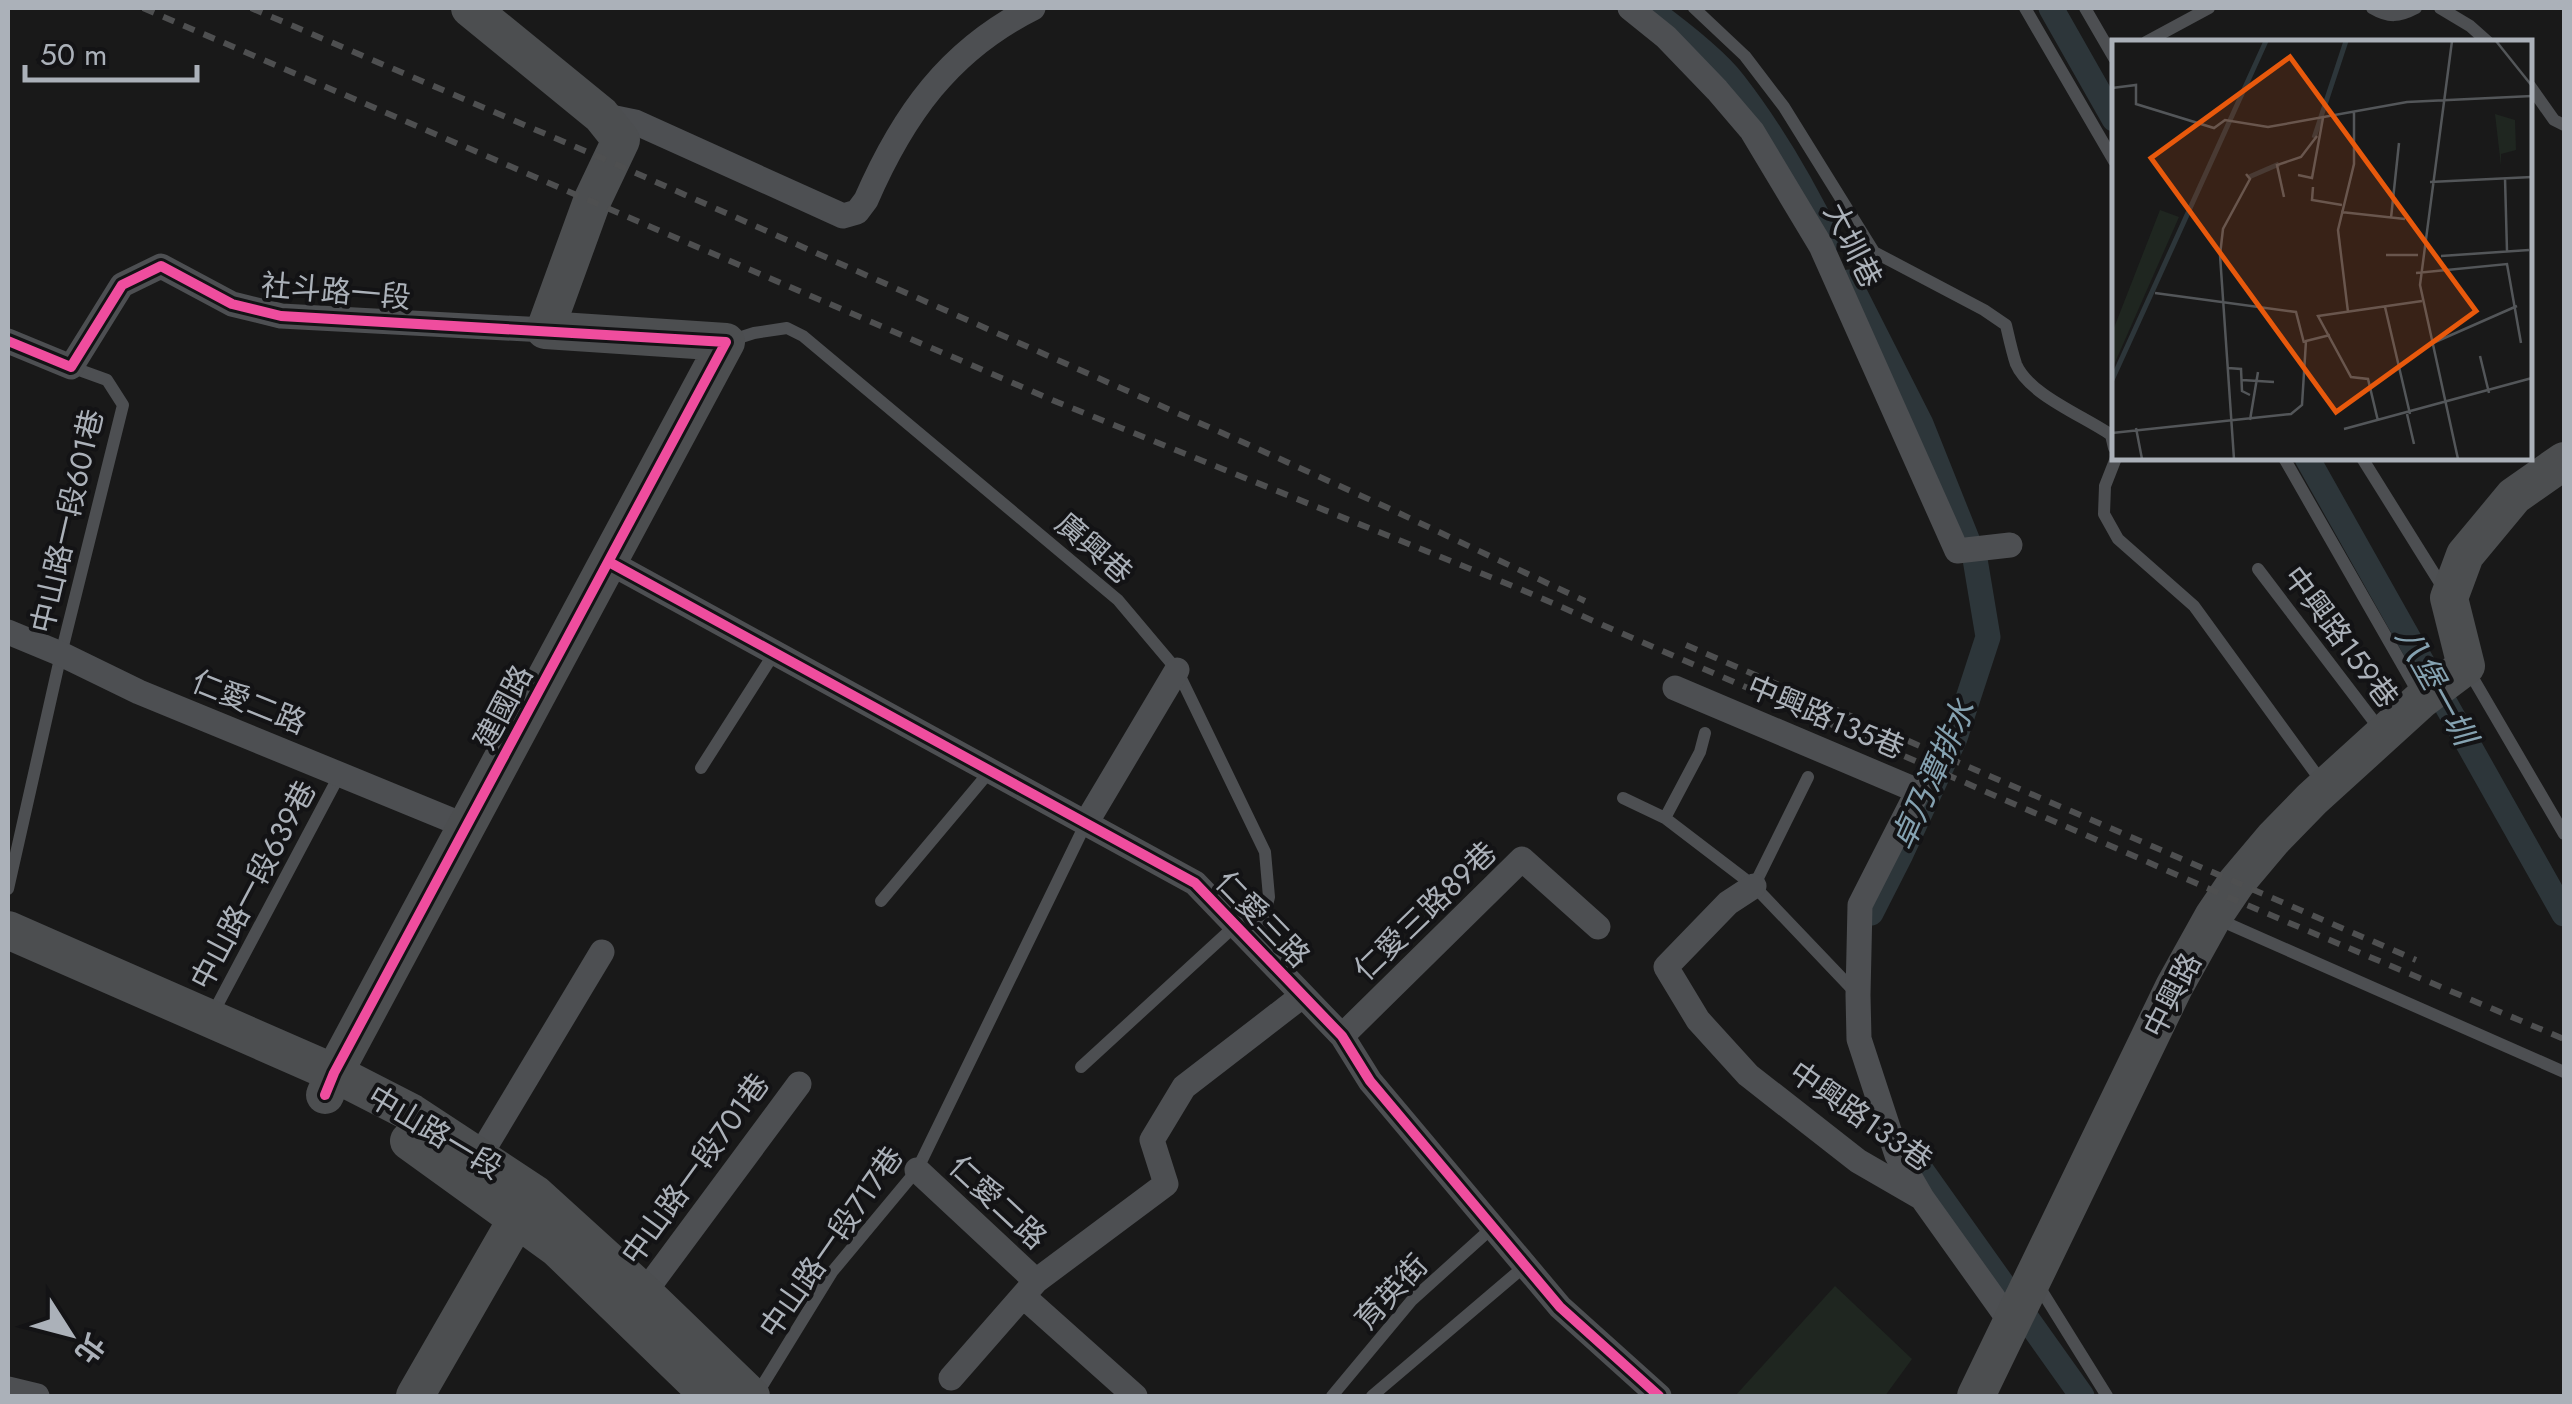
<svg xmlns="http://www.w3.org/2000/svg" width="2572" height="1404" viewBox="0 0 2572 1404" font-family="Jost,'Noto Sans TC',sans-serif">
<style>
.green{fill:#1f2620}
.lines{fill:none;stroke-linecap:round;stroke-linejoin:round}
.canal{stroke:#2d363a;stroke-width:25}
.lane{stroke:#4d4f52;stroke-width:12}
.street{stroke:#4d4f52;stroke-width:25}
.secondary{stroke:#4c4e50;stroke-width:38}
.rail{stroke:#4e4f50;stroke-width:6;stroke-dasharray:12 10;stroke-linecap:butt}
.cycleway-casing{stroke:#131315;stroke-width:16}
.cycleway{stroke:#ef4d9e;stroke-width:10}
.labels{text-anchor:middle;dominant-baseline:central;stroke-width:8;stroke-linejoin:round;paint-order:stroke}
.street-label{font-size:30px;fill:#abb1b9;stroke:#131315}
.water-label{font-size:32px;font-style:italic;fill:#85a2b1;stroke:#131315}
.inset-river{fill:none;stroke:#2d363a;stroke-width:5}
.inset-road{fill:none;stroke:#535659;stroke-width:2.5}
.view{fill:#e8590c;fill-opacity:0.15;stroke:#e8590c;stroke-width:5}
.inset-edge{fill:none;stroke:#abb1b9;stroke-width:5}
</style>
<rect width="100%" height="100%" fill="#191919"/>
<path class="green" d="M1835 1286 1912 1359 1885 1396H1735Z"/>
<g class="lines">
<path class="canal" d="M1648 8C1674 27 1715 58 1734 83 1772 132 1803 186 1830 241
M2051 8 2114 119
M1849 282 1921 424 1975 559 1988 637 1955 738 1901 854 1871 913
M2307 458 2564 914
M1905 1147 2082 1396"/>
<path class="lane" d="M1694 8 1745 56 1784 107 1874 252 1984 310 2006 325C2009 338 2012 352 2016 364 2029 395 2084 416 2111 435L2114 448
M2025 8 2114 161
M2085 8 2114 58
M2372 8C2389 18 2399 17 2416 8
M2440 8 2470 26 2488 42
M2146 42 2209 8
M2530 86 2554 120 2564 125
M729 341 754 333 787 328 803 336 1118 600 1177 670 1265 852 1269 897 1257 945
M2116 458 2105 486 2104 514 2118 539 2194 606 2324 785
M2284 458 2419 694
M2362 458 2445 591
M2258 569 2382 732
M2467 668 2564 834
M701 768 775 652
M1623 798 1665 818 1754 886 1856 993
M1665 818 1700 752 1705 733
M1754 886 1808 777
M8 889 61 654 123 405 107 380 71 367
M881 901 991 770
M2215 918 2564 1072
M212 1015 340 774
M1081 1067 1237 924
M2038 1285 2107 1396
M757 1394 832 1272 917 1170 1086 823
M1332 1396 1412 1300 1493 1227
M1372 1396 1526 1265"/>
<path class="street" d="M1630 8 1666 37 1717 90 1752 131 1821 246 1957 551 2010 545
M601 115 635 122 843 216 857 212 866 200C903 115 949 50 1033 8
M8 341 71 367 122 285 161 266 232 304 281 316 545 330
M609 562 1195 883 1342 1036 1370 1081 1560 1307 1659 1396
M8 632 61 654 139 692 468 827
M1675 688 1918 791 1860 905 1858 995 1859 1039 1897 1155 1922 1198
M1086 823 1177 670
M1754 886 1728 903 1666 967 1698 1020 1748 1075 1858 1161 1922 1198 2012 1324
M1342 1036 1522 859 1598 927
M479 1157 602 952
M917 1170 1036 1281
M644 1293 799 1084
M1023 1296 1135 1396
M951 1378 1036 1281 1166 1184 1152 1140 1184 1087 1302 996
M8 1389 37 1396"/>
<path class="secondary" d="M8 930 334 1073 412 1113 535 1194 644 1293 751 1396
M325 1095 334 1073 726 342 545 330 592 201 621 140 601 115 470 8
M409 1141 557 1248 710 1396
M415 1396 517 1219 531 1200
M1976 1396 2174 987 2213 917 2236 883 2274 838 2312 799 2422 699 2466 666 2449 598 2465 555 2514 496 2564 461"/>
<path class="rail" d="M143 8 1057 402 1520 589 2228 897 2564 1039
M251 8 611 162 1247 444 1386 507 1585 601
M1686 645 2416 960"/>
<g class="cycleway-casing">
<path id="cycleway" d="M8 341 71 367 122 285 161 266 232 304 281 316 726 342 334 1073 325 1095
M609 562 1195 883 1342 1036 1370 1081 1560 1307 1659 1396"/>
</g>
<use href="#cycleway" class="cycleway"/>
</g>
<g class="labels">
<g class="street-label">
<text transform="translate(1853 245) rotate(63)">大圳巷</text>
<text transform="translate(336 291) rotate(5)">社斗路一段</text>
<text transform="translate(67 521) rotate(-77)">中山路一段601巷</text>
<text transform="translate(1094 548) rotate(41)">廣興巷</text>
<text transform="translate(2341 637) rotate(53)">中興路159巷</text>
<text transform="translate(249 702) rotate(22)">仁愛二路</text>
<text transform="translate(503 707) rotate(-62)">建國路</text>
<text transform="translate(1826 717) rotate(23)">中興路135巷</text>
<text transform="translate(253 885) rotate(-62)">中山路一段639巷</text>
<text transform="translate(1425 911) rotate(-44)">仁愛三路89巷</text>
<text transform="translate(1263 919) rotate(46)">仁愛三路</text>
<text transform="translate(2172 995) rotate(-63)">中興路</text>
<text transform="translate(1861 1116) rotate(35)">中興路133巷</text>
<text transform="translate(435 1132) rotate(31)">中山路一段</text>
<text transform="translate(695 1169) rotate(-54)">中山路一段701巷</text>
<text transform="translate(998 1202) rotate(43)">仁愛二路</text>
<text transform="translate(831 1242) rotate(-55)">中山路一段717巷</text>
<text transform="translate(1391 1292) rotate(-47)">育英街</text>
</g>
<g class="water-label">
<text transform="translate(2436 686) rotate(61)">八堡一圳</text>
<text transform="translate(1933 775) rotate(-66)">卓乃潭排水</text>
</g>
</g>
<g transform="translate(2112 40)">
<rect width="420" height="420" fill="#191919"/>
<path d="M383 74 403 80 404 110 389 114V126ZM48 170 67 177 1 327 0 293Z" fill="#1f2620"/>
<path class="inset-river" d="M202 98 234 1M137 137 167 124M0 340 154 1"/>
<path class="inset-road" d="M340 1 308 245 346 419M384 1 420 46M0 48 24 45V64L102 88 113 80 156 87 295 62 420 56M186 135 200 138 211 78M393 138 395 211M318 142 420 137M201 147 200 160 230 165M172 157 165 125 189 117 205 96M229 172 293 179M279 178 287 103M274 215H306M329 216 417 210M304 233 395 224 409 303M43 253 184 272 192 303M273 267 298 374M236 272 226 190 242 124V72M321 303 405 266M368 316 377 353M116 328 129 329 130 351 138 355M130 340 162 342M295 374 302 404M138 380 146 332M266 381 256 339 239 337 206 276 310 261M24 388 30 419M232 389 420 338M0 393 179 374 190 365 194 301 218 295M122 419 108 215 111 189 138 139 134 134"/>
<path class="view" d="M178 17 364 271 224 372 39 118Z"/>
<rect width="420" height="420" class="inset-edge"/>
</g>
<rect width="2572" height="1404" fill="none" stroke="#abb1b9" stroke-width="20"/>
<g transform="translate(70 1334) rotate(126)" stroke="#131315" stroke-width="8" paint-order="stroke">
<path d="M0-8L18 38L0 25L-18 38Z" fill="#abb1b9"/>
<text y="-15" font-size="28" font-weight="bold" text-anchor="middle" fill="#abb1b9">北</text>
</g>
<path d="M25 65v15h172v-15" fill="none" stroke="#abb1b9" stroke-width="5"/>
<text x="40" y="65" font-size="30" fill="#abb1b9" stroke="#131315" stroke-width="8" paint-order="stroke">50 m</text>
</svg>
